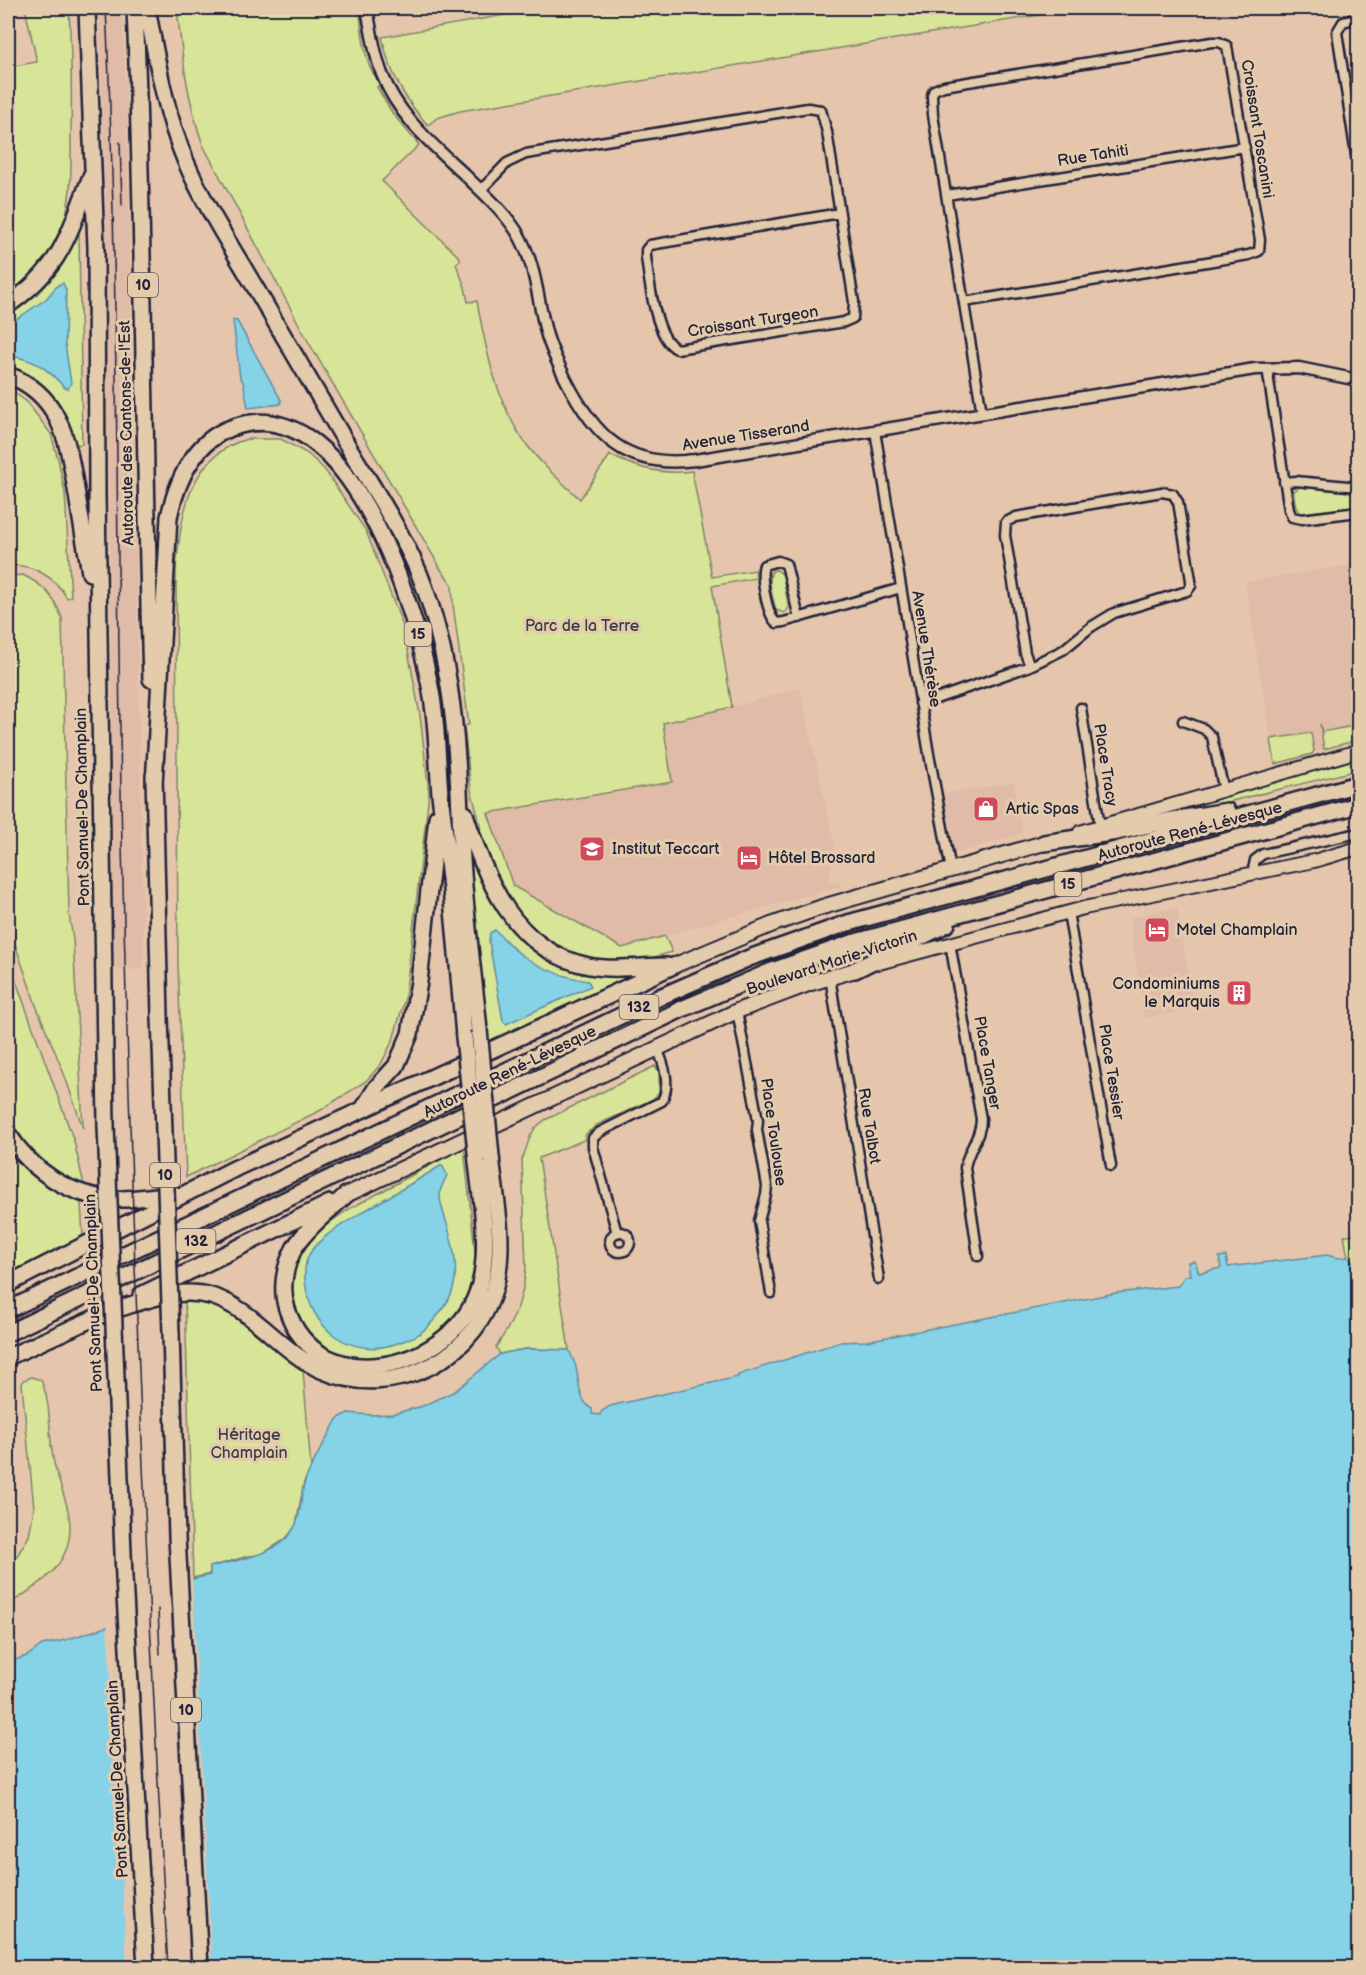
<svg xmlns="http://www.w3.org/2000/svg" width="1366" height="1975" viewBox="0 0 1366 1975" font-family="'Balsamiq Sans',sans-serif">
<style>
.built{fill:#e0bba7}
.green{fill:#d8e497;stroke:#7d8369;stroke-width:1.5}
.water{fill:#86d2e6;stroke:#5e8ca2;stroke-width:1.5}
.pier{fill:#e5c6ac}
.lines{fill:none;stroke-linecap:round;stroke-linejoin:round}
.minor-casing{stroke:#22223b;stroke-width:13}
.tertiary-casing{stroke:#22223b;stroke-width:15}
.secondary-casing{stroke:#22223b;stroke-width:16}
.primary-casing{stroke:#22223b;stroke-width:18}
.motorway-casing{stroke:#22223b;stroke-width:20}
.minor{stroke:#e3cbac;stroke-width:8}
.tertiary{stroke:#e3cbac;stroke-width:10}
.secondary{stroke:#e3cbac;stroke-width:12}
.primary{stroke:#e3cbac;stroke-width:14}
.motorway{stroke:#e3cbac;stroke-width:15}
.tram{stroke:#22223b;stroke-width:1.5}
.motorway-bridge-casing{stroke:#22223b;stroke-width:20;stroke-linecap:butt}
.motorway-bridge{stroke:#e3cbac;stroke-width:15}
.labels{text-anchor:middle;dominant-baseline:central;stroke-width:6;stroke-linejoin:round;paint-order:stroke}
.shield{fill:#e3cbac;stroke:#5c555d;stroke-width:1.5}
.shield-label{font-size:15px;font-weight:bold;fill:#22223b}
.street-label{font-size:16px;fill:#22223b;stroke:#e3cbac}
.park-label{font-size:16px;fill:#3d3f49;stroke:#e3cbac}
.poi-label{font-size:16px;fill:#22223b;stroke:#e3cbac;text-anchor:start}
</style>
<rect width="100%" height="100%" fill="#e5c6ac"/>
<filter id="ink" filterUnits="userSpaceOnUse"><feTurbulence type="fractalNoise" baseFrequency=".0167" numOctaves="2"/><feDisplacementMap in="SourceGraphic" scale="12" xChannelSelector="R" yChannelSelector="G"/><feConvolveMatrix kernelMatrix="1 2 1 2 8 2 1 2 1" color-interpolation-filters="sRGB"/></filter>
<g filter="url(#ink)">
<path class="built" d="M99 8H122L127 116 144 969 126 970H114L106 213Z
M1358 564V740L1275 764 1245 582Z
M800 688 835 847 829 876 830 881 844 885 622 948 513 885 488 812 672 782 663 723 732 707Z
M1014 782 1022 833 959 853 954 849 943 794Z
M1177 907 1194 1009 1144 1018 1129 918Z"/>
<path class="green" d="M25 8H69C71 49 72 90 71 131 71 166 73 202 60 235 51 260 29 282 8 297V67L37 62Z
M177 8H359C362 28 363 55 373 73 376 77 379 79 381 85L377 87 393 114 419 145 382 181 461 259 456 264 465 287 468 302 477 301C485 345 494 392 518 432 534 458 558 479 580 499L610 455C635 468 664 475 692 471L712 577 755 570 756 578 712 586 732 707 663 723 672 782 488 813 513 886 622 948 665 936 672 952 636 962 593 961 562 951 531 932 503 896 481 845 480 823 471 790 464 726 469 725 453 604 452 584 442 571 309 343 203 145C187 100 182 55 177 8Z
M543 8H1082L460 111 437 118 428 125C404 100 389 71 382 37Z
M79 234 82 444 74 445 66 422 8 369V311C33 288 62 268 75 235Z
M8 388 27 402 51 434 59 463 65 493 71 597 67 598C55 577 32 563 8 566Z
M247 439H281L308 454 325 470 366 531 404 629 420 715 429 793 405 998 393 1040 381 1064 366 1081 321 1110 186 1177 178 964 176 569C181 516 188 456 247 439Z
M1300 487 1356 492 1358 494V505L1353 507 1301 513C1295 509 1294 498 1294 491Z
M777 570 783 575 788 605V609L784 613 776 610C773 598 767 582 772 571Z
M23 575C45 586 53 595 62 618L69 914 73 939 83 1128 63 1071 37 1008 15 944 8 840V576Z
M1320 724 1322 732 1358 725V740L1324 749Z
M1311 733 1314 751 1312 754 1275 764 1271 739Z
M1358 757V770L1199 809 1198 804Z
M469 849C493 907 515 958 584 972 600 975 619 973 635 973L637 976 484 1045 466 850Z
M8 959 74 1141 84 1185C44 1172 26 1153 8 1116Z
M655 1066 659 1072V1093L653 1099 597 1125 586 1134 584 1140 539 1158 569 1350 526 1349 500 1354 496 1347C515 1319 523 1301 526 1267L522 1160 530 1137 535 1128 545 1120Z
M8 1147C27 1174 51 1189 81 1203L83 1238 8 1276Z
M464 1147 476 1261 471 1288 460 1308 444 1330 413 1352 372 1360 347 1357 328 1352 312 1341 293 1313 289 1286 295 1260 311 1235 351 1208Z
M1358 1233V1267L1348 1257 1344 1236Z
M185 1299 209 1303 229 1313 303 1370 311 1469 304 1482 296 1525 287 1538 261 1555 248 1556 210 1567V1574L193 1578Z
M32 1377 41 1380C52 1405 48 1432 53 1458 56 1478 66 1496 69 1516 75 1554 53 1576 23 1595 18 1598 14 1602 8 1604V1571L29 1536 34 1508 22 1385 23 1380Z"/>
<path class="water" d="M63 283 66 290 65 344 71 383 68 389 65 388C45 366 37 361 8 355V325L46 299 58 285Z
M233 320 237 321 281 400V404L248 408 243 381 240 378Z
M495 930C504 938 512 949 523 956 542 969 564 977 588 981L591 986 506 1024 503 1021 489 942 490 933Z
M442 1165 447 1175C445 1180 441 1187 440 1192 439 1203 444 1214 447 1224 454 1247 461 1276 449 1299 441 1312 432 1325 419 1334 413 1338 405 1340 398 1343 351 1360 309 1329 305 1280 304 1269 305 1259 312 1250 324 1234 343 1225 359 1214 387 1198 414 1182 442 1165Z
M1327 1255 1337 1258 1348 1257 1358 1267V1967H8V1662L27 1656 42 1645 65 1640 125 1621 163 1586 210 1575V1567C239 1559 280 1556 295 1526 302 1513 300 1495 305 1481 313 1460 327 1439 337 1419L348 1413 371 1415 392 1414 423 1406 455 1391 500 1354 526 1349 569 1350C571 1355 573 1359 575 1364 580 1380 577 1400 592 1409V1414L600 1415 601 1412 610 1406 738 1377V1375L840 1342 866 1341 1116 1293 1178 1286 1185 1276 1190 1275 1188 1262 1195 1261 1199 1273 1221 1268 1219 1257 1226 1256 1228 1267Z"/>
<path class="pier" d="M192 1575 212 1967H127L107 1623 123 1618 162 1583Z"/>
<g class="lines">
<g class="minor-casing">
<path id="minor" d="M1358 18 1343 22 1337 32 1358 168
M481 190 507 163 526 154 808 108 821 110 827 132 854 302 853 318 844 322 677 349C655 340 649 279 646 257V250L650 245 840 213
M947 195 1245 147
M964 302 1249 255 1259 251 1260 240 1227 46 1219 42H1212L944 86 934 90 932 95 933 115 982 413
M1267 368 1289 510 1292 517 1302 519 1358 512
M875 431 929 754 951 870
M1284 482 1296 481 1358 487
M799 618 786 564 778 561 764 565C760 575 767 617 777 623L784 622 901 588
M920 703 933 700 1030 666 1063 650 1091 627 1114 613 1187 591 1191 586V580L1178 502 1173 494 1162 492 1016 517 1006 522 1005 535 1025 653 1030 666
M1081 708 1100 826
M1183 721 1204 729 1212 737 1224 791
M1252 874 1255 860 1263 854 1358 833
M1068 912 1111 1166
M950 943 981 1119C981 1138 967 1150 965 1168L978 1256
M830 977 879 1279
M737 1011 758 1120 757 1130 767 1186 766 1195 759 1221 771 1293
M610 1242a10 10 0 1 1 20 0a10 10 0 1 1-20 0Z
M617 1233 593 1147V1138L600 1132 662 1101C671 1084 664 1064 657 1048"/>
</g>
<g class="tertiary-casing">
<path id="tertiary" d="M367 8C371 30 374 53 382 74 398 116 433 145 465 175 483 193 503 210 517 232 536 263 537 298 546 332 550 348 558 363 565 378 594 436 626 469 695 460L1255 369 1299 368 1358 380"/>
</g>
<g class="secondary-casing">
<path id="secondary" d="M1080 832 1358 751
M879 963 1084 908 1314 861 1358 848"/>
</g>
<g class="primary-casing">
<path id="primary" d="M673 966 771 925 822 907 1044 843
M346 1195 737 1011 811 983 855 970"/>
</g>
<g class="motorway-casing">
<path id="motorway" d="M87 8 96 248 97 493 106 1126
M135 8C144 231 144 455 151 679
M147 8C157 60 165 113 186 162 204 204 229 243 252 282 286 341 321 399 355 458 378 495 402 533 419 573 453 657 458 749 461 838 463 901 473 967 479 1030
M8 305C64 266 68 233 92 174
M8 375C63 395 68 445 77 495 81 521 86 547 90 573
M154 775 160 1017
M154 785 169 517C177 481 193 442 231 428 346 385 413 601 429 681 437 718 437 756 440 794 442 813 445 832 447 852 454 913 459 975 464 1037
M465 814C486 879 513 951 589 966 615 971 642 966 667 966
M1044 843 1117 832 1167 821 1227 811
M855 970 947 924
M363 1109 376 1088 396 1066 410 1034 419 982 437 817
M8 1134C32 1171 69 1196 114 1199 134 1200 154 1196 174 1194
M346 1195C329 1211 308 1227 295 1247 285 1265 280 1288 287 1309 317 1404 458 1370 480 1284 490 1246 481 1201 477 1162
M8 1284 236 1168 673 966
M141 1295 330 1203
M8 1310 662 996 749 958 848 923 1358 784
M105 1313C139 1303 175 1286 211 1296 254 1309 280 1351 321 1370 394 1403 482 1357 497 1278 505 1239 495 1195 491 1156
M8 1333 682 1009 772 971 852 943 1358 805
M171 1333 177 1537 200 1968
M8 1357 112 1310
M124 1578 146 1968"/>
</g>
<use href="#minor" class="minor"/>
<use href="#tertiary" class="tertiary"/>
<use href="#secondary" class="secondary"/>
<use href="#primary" class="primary"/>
<use href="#motorway" class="motorway"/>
<path class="tram" d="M106 8C119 286 116 566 122 845 131 1219 147 1594 168 1968
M120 142 122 205
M125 397 127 538
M158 1609 160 1654"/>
<g class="motorway-bridge-casing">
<path id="motorway-bridge" d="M160 1017 171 1333
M479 1030 491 1156
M464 1037 477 1162
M106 1126 124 1578"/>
</g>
<use href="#motorway-bridge" class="motorway-bridge"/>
</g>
</g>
<defs>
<g id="shop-square" transform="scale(1.35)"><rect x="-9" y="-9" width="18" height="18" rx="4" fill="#d1495b" stroke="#e3cbac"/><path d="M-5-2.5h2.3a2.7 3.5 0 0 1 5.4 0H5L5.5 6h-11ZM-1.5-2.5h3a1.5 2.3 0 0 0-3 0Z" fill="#fff"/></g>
<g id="university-square" transform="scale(1.35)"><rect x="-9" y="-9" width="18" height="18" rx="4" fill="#d1495b" stroke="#e3cbac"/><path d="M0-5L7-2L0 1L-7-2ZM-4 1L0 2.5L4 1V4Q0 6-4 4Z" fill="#fff"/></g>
<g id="hotel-square" transform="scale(1.35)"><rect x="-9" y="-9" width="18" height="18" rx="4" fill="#d1495b" stroke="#e3cbac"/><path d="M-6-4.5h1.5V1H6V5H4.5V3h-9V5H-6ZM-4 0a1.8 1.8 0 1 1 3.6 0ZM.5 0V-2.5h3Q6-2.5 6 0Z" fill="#fff"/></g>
<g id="building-square" transform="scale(1.35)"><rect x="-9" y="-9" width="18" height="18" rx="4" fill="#d1495b" stroke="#e3cbac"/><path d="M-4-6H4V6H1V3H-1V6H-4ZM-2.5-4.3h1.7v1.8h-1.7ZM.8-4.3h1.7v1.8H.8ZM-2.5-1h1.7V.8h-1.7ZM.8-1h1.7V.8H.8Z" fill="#fff"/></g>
</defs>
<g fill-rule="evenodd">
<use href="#shop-square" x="986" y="809"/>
<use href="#university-square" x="592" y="849"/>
<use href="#hotel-square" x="749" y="858"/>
<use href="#hotel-square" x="1157" y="930"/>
<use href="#building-square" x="1239" y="993"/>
</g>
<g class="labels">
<g class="shield">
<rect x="128" y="273" width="30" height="24" rx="4.5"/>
<rect x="404.5" y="622" width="27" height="24" rx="4.5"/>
<rect x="1054.5" y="872" width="27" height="24" rx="4.5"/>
<rect x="619.5" y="995" width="39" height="24" rx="4.5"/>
<rect x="150" y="1163" width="30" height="24" rx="4.5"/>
<rect x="176.5" y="1229" width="39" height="24" rx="4.5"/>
<rect x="171" y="1698" width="30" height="24" rx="4.5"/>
</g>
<g class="shield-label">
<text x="143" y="285">10</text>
<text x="418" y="634">15</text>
<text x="1068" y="884">15</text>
<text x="639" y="1007">132</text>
<text x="165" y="1175">10</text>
<text x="196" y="1241">132</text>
<text x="186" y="1710">10</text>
</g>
<g class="street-label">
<text transform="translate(1257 129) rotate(81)">Croissant Toscanini</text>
<text transform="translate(1093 156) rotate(-9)">Rue Tahiti</text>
<text transform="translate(753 322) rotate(-9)">Croissant Turgeon</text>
<text transform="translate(127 433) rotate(-91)">Autoroute des Cantons-de-l'Est</text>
<text transform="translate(746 436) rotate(-9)">Avenue Tisserand</text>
<text transform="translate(926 649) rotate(81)">Avenue Thérèse</text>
<text transform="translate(1105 765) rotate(81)">Place Tracy</text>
<text transform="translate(83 807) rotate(-91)">Pont Samuel-De Champlain</text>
<text transform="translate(1190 832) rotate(-15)">Autoroute René-Lévesque</text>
<text transform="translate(832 963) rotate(-18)">Boulevard Marie-Victorin</text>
<text transform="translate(987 1063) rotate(80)">Place Tanger</text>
<text transform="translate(510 1072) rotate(-26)">Autoroute René-Lévesque</text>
<text transform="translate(1111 1072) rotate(81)">Place Tessier</text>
<text transform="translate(869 1126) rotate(81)">Rue Talbot</text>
<text transform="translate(773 1132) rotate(82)">Place Toulouse</text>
<text transform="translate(94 1293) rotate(-92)">Pont Samuel-De Champlain</text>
<text transform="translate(118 1779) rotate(-93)">Pont Samuel-De Champlain</text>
</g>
<g class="park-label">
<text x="582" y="626">Parc de la Terre</text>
<text x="249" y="1435">Héritage<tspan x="249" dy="18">Champlain</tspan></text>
</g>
<g class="poi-label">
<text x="1006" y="809">Artic Spas</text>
<text x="612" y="849">Institut Teccart</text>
<text x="768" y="858">Hôtel Brossard</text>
<text x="1176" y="930">Motel Champlain</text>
<text x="1220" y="984" text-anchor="end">Condominiums<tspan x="1220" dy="18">le Marquis</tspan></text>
</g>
</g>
<rect width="1366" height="1975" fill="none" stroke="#e3cbac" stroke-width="30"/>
<rect x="15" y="15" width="1336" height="1945" fill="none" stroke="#22223b" stroke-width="2" filter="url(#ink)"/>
</svg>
